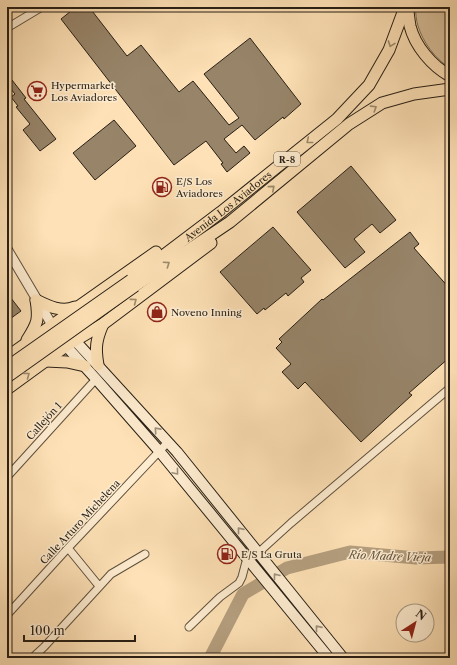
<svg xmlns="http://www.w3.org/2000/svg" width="457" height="665" viewBox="0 0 457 665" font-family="'Libre Caslon Text',serif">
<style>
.green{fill:#d9c09b;stroke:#807058}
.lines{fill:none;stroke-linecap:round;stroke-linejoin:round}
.river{stroke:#b59f7f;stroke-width:13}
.building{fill:#978469;stroke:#271f15}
.minor-casing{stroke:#5d503d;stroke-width:9}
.tertiary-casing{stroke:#5d503d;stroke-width:11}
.secondary-casing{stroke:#271f15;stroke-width:12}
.primary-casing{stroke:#271f15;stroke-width:13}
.minor{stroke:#feecd0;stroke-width:7}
.tertiary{stroke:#feecd0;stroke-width:9}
.secondary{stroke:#feecd0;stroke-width:10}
.primary{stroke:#fee1b6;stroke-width:11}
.primary-bridge-casing{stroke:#271f15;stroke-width:13;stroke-linecap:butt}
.primary-bridge{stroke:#fee1b6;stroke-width:11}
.oneway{stroke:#9d8a6e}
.oneway2{stroke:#9d907c}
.labels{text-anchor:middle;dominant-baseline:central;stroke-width:3;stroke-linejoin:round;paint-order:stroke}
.shield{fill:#feecd0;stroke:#685c4d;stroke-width:1}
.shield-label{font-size:9px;font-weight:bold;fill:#271f15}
.poi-label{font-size:10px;fill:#271f15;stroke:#feecd0;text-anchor:start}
.street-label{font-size:10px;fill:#271f15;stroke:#feecd0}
.water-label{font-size:11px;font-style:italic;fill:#60523f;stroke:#feecd0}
</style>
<rect width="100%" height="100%" fill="#fee1b6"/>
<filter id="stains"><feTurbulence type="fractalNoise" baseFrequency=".005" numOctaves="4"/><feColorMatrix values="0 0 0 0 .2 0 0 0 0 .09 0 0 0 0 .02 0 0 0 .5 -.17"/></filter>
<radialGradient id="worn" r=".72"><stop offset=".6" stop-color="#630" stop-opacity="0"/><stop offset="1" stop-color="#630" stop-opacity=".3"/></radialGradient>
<path class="green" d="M415 7H450V68C435 59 423 42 418 26 416 20 416 13 415 7Z"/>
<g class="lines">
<path class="river" d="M210 658 243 594 287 568 350 552 416 558 450 557"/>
</g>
<path class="building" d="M76 7H89L127 56 141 45 179 92 193 81 229 125 239 118 204 74 250 38 301 104 284 119 283 117 255 140 242 125 224 139 236 153 244 146 250 153 227 172 221 164 223 163 206 141 174 165 61 19Z
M12 80 26 98 24 99 56 139 40 151 23 130 30 124 16 107 18 106 11 97 15 94 7 84Z
M114 120 136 146 95 180 73 153Z
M351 166 396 220 380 233 372 224 354 239 365 252 345 268 297 212Z
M273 227 311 270 301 278 304 282 288 296 286 293 265 310 264 308 257 314 220 272Z
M410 232 419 244 414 248 450 289V357L409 393 412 395 361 442 305 382 298 389 282 372 291 364 276 348 282 342 279 339 322 299 323 300Z
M7 293 21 311 7 321Z"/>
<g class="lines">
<g class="minor-casing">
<path id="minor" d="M7 28 42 7
M7 477 96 379
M68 548 99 586
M258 553 291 523 450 388
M7 615 68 548 168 442
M189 627 220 597 239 583 242 577 247 558
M32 658 44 647 111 574 145 554"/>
</g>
<g class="tertiary-casing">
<path id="tertiary" d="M7 249 52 325"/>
</g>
<g class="secondary-casing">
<path id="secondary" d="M70 335 177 452 343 658
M62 340 66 346 96 379 160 452 329 658"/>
</g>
<g class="primary-casing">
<g id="primary">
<path d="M408 7C408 13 409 20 410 26 415 46 432 66 450 76"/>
<path id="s1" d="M131 280 221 212 337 119 369 85 389 50 405 7"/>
<path d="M135 286 230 222 349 124 382 103 414 94 450 89"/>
<path d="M36 300C48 306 62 313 75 307"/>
<path d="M27 340C38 323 39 319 36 300"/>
<path d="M7 357 156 252"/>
<path d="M46 361 67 362 85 366"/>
<path d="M98 365C95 348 96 340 103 324"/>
<path d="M7 389 66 346 103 324 211 243"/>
</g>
</g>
<use href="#minor" class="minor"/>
<use href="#tertiary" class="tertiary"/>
<use href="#secondary" class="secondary"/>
<use href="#primary" class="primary"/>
<g class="primary-bridge-casing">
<path id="primary-bridge" d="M7 367 131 280
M7 377 135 286"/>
</g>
<use href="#primary-bridge" class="primary-bridge"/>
</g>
<defs><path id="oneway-chevron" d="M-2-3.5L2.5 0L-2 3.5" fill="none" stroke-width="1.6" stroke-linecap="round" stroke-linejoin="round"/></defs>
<g class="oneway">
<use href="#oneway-chevron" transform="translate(391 44) rotate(110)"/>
<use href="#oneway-chevron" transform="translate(374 108) rotate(-32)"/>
<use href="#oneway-chevron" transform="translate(309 141) rotate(141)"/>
<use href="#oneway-chevron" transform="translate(272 188) rotate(-40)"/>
<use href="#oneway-chevron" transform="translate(167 264) rotate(-34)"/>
<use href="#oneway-chevron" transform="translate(134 301) rotate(-37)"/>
<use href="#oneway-chevron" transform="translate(27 375) rotate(-36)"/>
</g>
<g class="oneway2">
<use href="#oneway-chevron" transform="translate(157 430) rotate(-132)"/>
<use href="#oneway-chevron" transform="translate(176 472) rotate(50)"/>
<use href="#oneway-chevron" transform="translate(240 530) rotate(-129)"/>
<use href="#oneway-chevron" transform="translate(276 576) rotate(-128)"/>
<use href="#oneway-chevron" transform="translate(318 628) rotate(-129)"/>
</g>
<defs>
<g id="supermarket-ring" transform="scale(1)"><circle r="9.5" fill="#feecd0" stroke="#8f2418" stroke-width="1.5"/><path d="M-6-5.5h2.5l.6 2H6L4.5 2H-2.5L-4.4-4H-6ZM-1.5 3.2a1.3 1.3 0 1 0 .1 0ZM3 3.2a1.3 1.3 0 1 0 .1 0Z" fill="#8f2418"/></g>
<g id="fuel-ring" transform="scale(1)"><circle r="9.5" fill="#feecd0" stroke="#8f2418" stroke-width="1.5"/><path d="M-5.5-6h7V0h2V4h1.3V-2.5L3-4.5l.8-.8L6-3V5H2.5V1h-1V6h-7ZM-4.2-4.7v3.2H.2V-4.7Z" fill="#8f2418"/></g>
<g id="shop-ring" transform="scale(1)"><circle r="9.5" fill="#feecd0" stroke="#8f2418" stroke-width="1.5"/><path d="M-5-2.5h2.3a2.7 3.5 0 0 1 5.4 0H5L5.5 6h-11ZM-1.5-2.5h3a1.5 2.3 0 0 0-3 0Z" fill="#8f2418"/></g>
</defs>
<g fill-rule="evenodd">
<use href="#supermarket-ring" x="37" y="91"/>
<use href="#fuel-ring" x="162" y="187"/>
<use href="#shop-ring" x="157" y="312"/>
<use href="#fuel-ring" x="227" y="554"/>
</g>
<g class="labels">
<rect class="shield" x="274" y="152" width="26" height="14" rx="3"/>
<g class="shield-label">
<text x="287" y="159">R-8</text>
</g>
<g class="poi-label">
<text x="51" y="85">Hypermarket<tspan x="51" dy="12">Los Aviadores</tspan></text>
<text x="176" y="181">E/S Los<tspan x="176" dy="12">Aviadores</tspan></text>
<text x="171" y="312">Noveno Inning</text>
<text x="241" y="554">E/S La Gruta</text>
</g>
<g class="street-label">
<text stroke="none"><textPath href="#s1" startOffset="122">Avenida Los Aviadores</textPath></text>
<text transform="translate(44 421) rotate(-48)">Callejón 1</text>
<text transform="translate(80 522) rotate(-47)">Calle Arturo Michelena</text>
</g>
<g class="water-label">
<text transform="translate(390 556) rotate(2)">Río Madre Vieja</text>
</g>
</g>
<rect width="457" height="665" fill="none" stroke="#fee1b6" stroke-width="24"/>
<rect x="8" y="8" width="441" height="649" fill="none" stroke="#271f15" stroke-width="2"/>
<rect x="12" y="12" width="433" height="641" fill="none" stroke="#271f15"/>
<g transform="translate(415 623) rotate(36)"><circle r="19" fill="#feecd0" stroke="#a89a85"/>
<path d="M0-3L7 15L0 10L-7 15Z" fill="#8f2418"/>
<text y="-6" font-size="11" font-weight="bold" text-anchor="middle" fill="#271f15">N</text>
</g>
<path d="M24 635v6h111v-6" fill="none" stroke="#271f15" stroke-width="2"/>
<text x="30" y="635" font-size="12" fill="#271f15" stroke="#feecd0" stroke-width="3" paint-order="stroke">100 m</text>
<rect width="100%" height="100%" filter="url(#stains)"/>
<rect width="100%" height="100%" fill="url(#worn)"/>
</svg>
